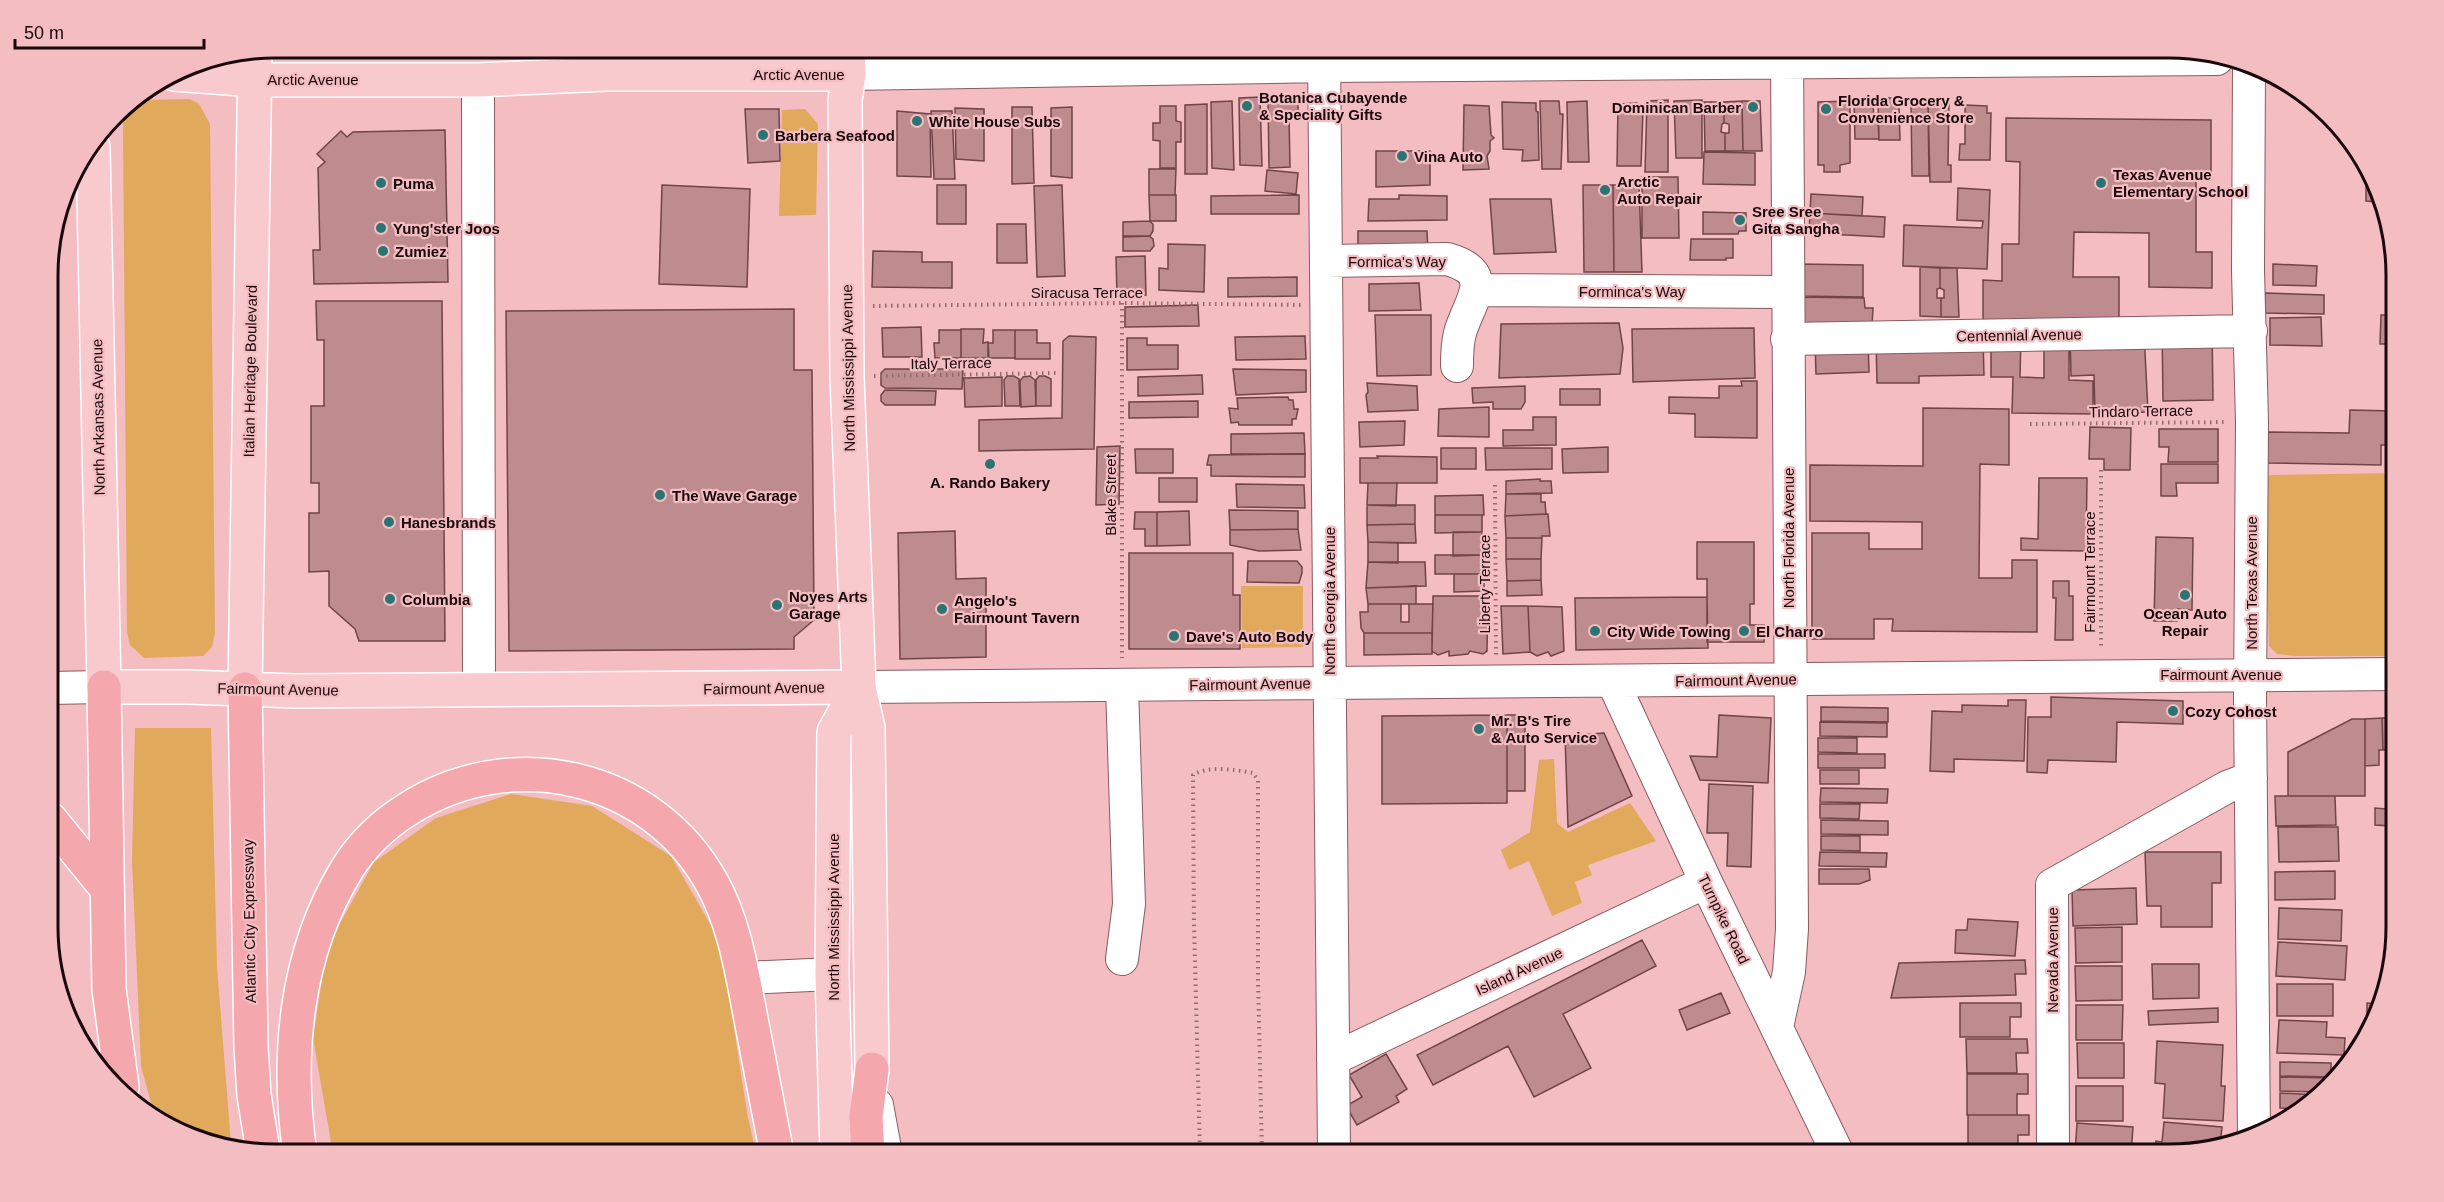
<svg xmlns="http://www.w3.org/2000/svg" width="2444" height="1202" viewBox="0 0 2444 1202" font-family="Helvetica,sans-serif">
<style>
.green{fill:#e1a95b}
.building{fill:#be8b8f;stroke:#704448;stroke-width:1.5}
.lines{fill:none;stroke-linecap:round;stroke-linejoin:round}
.minor-casing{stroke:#895b5f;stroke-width:34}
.major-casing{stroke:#fff;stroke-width:36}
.highway-casing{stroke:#fff;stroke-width:36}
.path{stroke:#916c6f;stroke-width:4;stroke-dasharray:1.5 4.5;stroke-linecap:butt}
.minor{stroke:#fff;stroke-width:32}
.major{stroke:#f8cace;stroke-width:33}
.highway{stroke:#f4a7ad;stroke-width:33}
.poi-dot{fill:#2a7473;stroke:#f3bdc1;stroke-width:2}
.labels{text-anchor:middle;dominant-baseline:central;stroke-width:4.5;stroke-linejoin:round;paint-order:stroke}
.street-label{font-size:15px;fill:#1a090b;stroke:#f3bdc1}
.poi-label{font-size:15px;font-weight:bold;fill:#1a090b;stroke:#f3bdc1;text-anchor:start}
.rim{fill:none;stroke:#1a090b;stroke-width:3}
</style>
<rect width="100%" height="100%" fill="#f3bdc1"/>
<path class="green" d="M190 99 199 104 210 124 215 632 212 647 203 656 144 658 130 645 127 632 123 124 127 107 139 100Z
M805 109 818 124 816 215 779 216 782 110Z
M2395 473V656H2294L2277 654 2269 646 2265 475Z
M1241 586H1303V647L1242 648Z
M135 728H211L217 967 231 1144 175 1131 154 1114 141 1066 132 860Z
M1554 759 1557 823 1568 832 1630 803 1656 841 1588 865 1592 875 1575 882 1582 903 1552 916 1529 861 1509 870 1501 850 1530 832 1539 760Z
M511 794 592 806 671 856 721 943 747 1113 756 1154H333L313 1038 327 947 374 862 436 818Z"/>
<path class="building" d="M1277 95 1298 97V116H1289L1290 167 1269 168 1268 98Z
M1260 97 1262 166 1240 165 1239 98Z
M1878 98H1897V105L1899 104 1900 140H1879Z
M1668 100V172H1645L1647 101Z
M1702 100V158H1676L1674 101Z
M1232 101 1234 170 1212 168 1211 102Z
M1540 101H1559L1560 114H1563L1561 169H1542Z
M1587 101 1589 162H1568L1567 102Z
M1742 101H1760L1762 151H1743Z
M1742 101 1743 151H1725V133H1729V124L1724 123V102Z
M1852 101V105L1850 106V163L1840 165V172H1824V165H1818V102Z
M1854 101H1873L1874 122H1878L1879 139H1855Z
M1949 101 1948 165H1951V182H1930L1928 102Z
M1502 102 1536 103V111L1538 112 1539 160 1522 161 1523 150 1503 149Z
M1704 102H1724V123L1722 124 1721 132 1725 133V151H1705Z
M1911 102H1928L1929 176H1912Z
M1637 103 1638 112 1643 111 1641 166H1617L1618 104Z
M1207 104V174H1185V105Z
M1464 105 1489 106 1491 135 1494 138 1490 141V151L1487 156 1489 169 1463 170Z
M1965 105 1987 106V113H1991L1990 160H1959L1960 144H1965Z
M1160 106H1176V121L1181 122V142H1176V168H1160V141L1153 140V123H1160Z
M1012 107H1032L1034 183 1012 184Z
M1072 107V178L1051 176V108Z
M955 108 984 109V161L956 159Z
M745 109H779L780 161 748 163Z
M897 111 930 114 931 177 897 176Z
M931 111H952L955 179H934Z
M2006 118 2211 120V173H2196V252H2212V288L2149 287V233L2074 232 2073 277H2119V324L1983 323V280L2002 281V244H2019L2020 162 2006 161Z
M445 130 448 282 314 284 313 250H320L318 168 325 162 317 154 341 131 347 137 353 132Z
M2352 143 2357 149 2361 158 2352 157Z
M1376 151H1430V185L1376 187Z
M1704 152 1755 153V185L1703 184Z
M1149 169H1176L1175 195H1149Z
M1267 170 1298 173 1296 194 1265 191Z
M2366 173 2377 202 2366 201Z
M1642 177H1678L1679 238H1642Z
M662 185 750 189 747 287 659 284Z
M937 185H966V224H937Z
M1062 185 1065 276 1037 277 1034 186Z
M1583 185H1613L1614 272H1584Z
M1613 185H1639L1642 272H1614Z
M1958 188 1990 190 1987 269 1903 266 1904 225 1982 228 1983 221 1957 220Z
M1811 194 1863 197 1862 216 1810 213Z
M1149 195H1176V221H1150Z
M1299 195V214H1211V196Z
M1399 195 1447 196V220L1368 221 1369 199H1399Z
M1490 199H1551L1556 252 1494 254Z
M1703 212 1746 213V231H1739L1738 234H1703Z
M1810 213 1885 217 1884 237 1809 233Z
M1149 221 1153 224V231L1150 236H1123V222Z
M997 224H1026L1027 263H997Z
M1358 231H1427L1428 251H1358Z
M1149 236 1153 239 1154 246 1150 251H1123V237Z
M1691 239H1733V258H1726V260H1690Z
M1168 244 1205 245 1204 292 1159 290V268L1168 269Z
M873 251 922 252V262H952V288L872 287Z
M1145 256 1146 295 1117 296 1116 257Z
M1799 264 1863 265V297L1799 296Z
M2273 264 2317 266 2316 286 2273 285Z
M1920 267 1940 268V288L1937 289V298H1941V317L1920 316Z
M1940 268H1957L1959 317H1941V298H1944V290L1940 288Z
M1297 277V296L1228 297V278Z
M1419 283 1421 310 1369 311V284Z
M2265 293 2324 295V314L2264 313Z
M1802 297 1864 298 1865 308H1873L1872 325 1801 329Z
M316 301H442L445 641H359L355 629 329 606V571L309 572V513H319V483H311V406H324V340H317Z
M1198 305 1199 326 1125 327V307Z
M794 309V370H812L814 620 794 637V649L509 651 506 311Z
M1375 315H1431V375L1377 376Z
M2381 315H2394V344H2380Z
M2321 317 2322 346 2270 345V318Z
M1619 323 1623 348 1620 374 1499 378 1501 324Z
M2212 326 2213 400 2163 401 2162 327Z
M921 327 922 357H883L882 328Z
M1754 328 1755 378 1633 382 1632 329Z
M961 329H984L983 343 988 342V358H961Z
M939 330H961V358H935L934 343H939Z
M993 330H1015V358H989L988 343H993Z
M1015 330H1037V343H1050V359H1015Z
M2144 332 2148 412 2095 414 2094 375 2071 376 2070 333Z
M1069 336 1096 337 1094 449 979 451V420L1062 418 1063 341Z
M1305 336 1306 359 1236 360 1235 337Z
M1991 336 2021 337 2020 377 2044 378V348L2069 349V380L2093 381V414L2012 413 2013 377H1991Z
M1127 338H1147V345H1178V369L1127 370Z
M1983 338 1984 375 1919 376V383H1877L1876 339Z
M1868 339 1869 372 1816 374 1815 340Z
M49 354 53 355 55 427 49 428Z
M885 369H963L962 389 885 388 881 385V373Z
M1233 369 1306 370V392L1236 395Z
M1202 375 1203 394 1138 396V377Z
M1007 376H1014L1019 379 1020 406H1005L1004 380Z
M1030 376 1035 380 1036 406 1021 407 1020 381 1023 377Z
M1039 376H1045L1051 379V406H1036V380Z
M1002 377V406L965 407 964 378Z
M1741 381H1757V438L1695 437V414L1669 413V397L1719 398V386H1742Z
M1367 383 1417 386 1418 410 1368 412 1366 395 1368 392Z
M1525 386V402L1521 409H1493V402L1473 403 1472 388Z
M1560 389H1600V405H1560Z
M885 390 936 391 935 405H885L881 401V395Z
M1288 397 1289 400H1293L1294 409H1298L1296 419H1292V425H1239L1238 422 1231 423 1229 408 1238 409 1237 398Z
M1198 401V417L1129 418V402Z
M1489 407V437L1438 436 1439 409Z
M1923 408 2009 409V465L1980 464 1979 578H2012V560H2037V632L1892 631 1893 619H1874V639H1812V533H1869V549H1922V522L1810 521V465L1923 466Z
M2350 410 2395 411V445H2381V465L2267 463 2268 432 2349 433Z
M1533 417H1556V445L1503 446V430H1533Z
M1405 421 1404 445 1360 447 1359 422Z
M2090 427 2131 428 2130 470H2104V459H2089Z
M2159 429H2218V462H2168L2169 447H2159Z
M1304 433 1305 454H1231V434Z
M1120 446 1119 504 1096 505 1097 447Z
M1608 447V472L1563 473 1562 449Z
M1441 448H1476V469H1441Z
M1485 448H1552V469L1486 470Z
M1135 449H1173V473H1136Z
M1305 454V477L1211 476V465H1207L1209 455Z
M1377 456 1437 457V483H1360V458H1378Z
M2161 464H2218V483H2176L2177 496H2161Z
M1159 478H1197V502H1159Z
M2039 478H2087L2086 551 2021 550V538L2038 539Z
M1540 479V481H1551L1552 493 1506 494V481Z
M1368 483H1397L1396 506 1367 505Z
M1236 484 1304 485 1305 508 1237 507Z
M1506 494H1541V502H1545L1546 514 1505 516Z
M1483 495 1484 515H1435V496Z
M1367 505H1415V524L1367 525Z
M1229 510 1298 511V529L1230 530Z
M1189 511 1190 545 1157 546V512Z
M1135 512H1157V546H1145V529H1134Z
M1548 514 1550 536H1542V538H1506L1505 516Z
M1435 515H1482V532L1435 533Z
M1415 524 1416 543 1368 542 1367 525Z
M1298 529 1301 550 1259 551 1230 545V530Z
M955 531 956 579 986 578V657L900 659 898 533Z
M1453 532H1482V555L1453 556Z
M2156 537 2193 538 2192 610 2178 609 2177 621H2154Z
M1506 538H1542L1541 559H1506Z
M1368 542 1398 543V563L1368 562Z
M1697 542H1754V604H1750V625H1764V642H1707V579H1697Z
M1129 553H1233V595H1240V649H1129Z
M1435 555H1482L1484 574H1435Z
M1506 559H1541V580L1507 581Z
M1248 561H1297L1302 567V573L1299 583 1247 582Z
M1368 562H1425L1426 586 1366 588Z
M1454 574H1484V591L1454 592Z
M1541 580 1542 595 1507 596V581Z
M2053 581H2069V596H2073V640H2055L2056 598H2053Z
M1416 586V604H1368L1366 588Z
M1433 596H1488L1487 651 1483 654 1470 651 1468 654 1449 656V651L1438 655 1432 651Z
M1707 597 1708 648 1576 650 1575 598Z
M1368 604H1401V622H1409V604H1433L1432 633H1364L1361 628 1360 612H1368Z
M1501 606H1528L1530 652 1503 654Z
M1528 606 1562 607 1564 651 1551 656 1548 652 1537 656 1530 652Z
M1364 633H1432V654L1364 655Z
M2051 697 2183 701V724L2117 722 2116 762 2048 760 2047 773 2027 772 2028 717H2051Z
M2008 700H2026L2024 761 1954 759V772L1930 771 1932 711 1962 712V705L2008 706Z
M1821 707 1888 708V722L1821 721Z
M1507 715V803L1382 804V716Z
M1507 715H1525V791H1507Z
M1719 715 1771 718 1768 783 1700 780 1690 756 1717 757Z
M2382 718H2395L2396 765H2387V750H2383Z
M2382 718 2383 750H2379V765L2365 766V719Z
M2352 719H2365V796H2288V752Z
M1820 722 1887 723V737L1820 736Z
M1604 733 1632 796 1568 827 1565 736Z
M1818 738H1857V753L1818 752Z
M1818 754H1885V768H1818Z
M1820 770H1859V784H1820Z
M1709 784 1753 786 1751 867 1727 866 1728 833H1707Z
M1821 788 1888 789 1887 803 1820 802Z
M2388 790H2396V861H2388L2390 826 2375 825V808L2387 809Z
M2275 796H2335L2336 825 2276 826Z
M1820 804H1860L1859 819 1820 818Z
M1821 820 1888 821V835L1821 834Z
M2278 827H2338L2339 861 2279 862Z
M1821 836H1860V851L1821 850Z
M1820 852 1887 853 1886 867 1819 866Z
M2145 852H2221V883H2212V927H2161V906H2147Z
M2390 866H2396V927L2393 940H2389Z
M1819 869H1869L1870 880 1859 884H1819Z
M2335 871V899L2275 900V872Z
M2136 888 2137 924 2073 926 2072 890Z
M2279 908 2342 910 2341 941 2278 939Z
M1968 919 2018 922 2015 956 1955 953 1956 930H1967Z
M2122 927V962L2076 963 2075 928Z
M1642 940 1656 966 1563 1014 1591 1068 1534 1097 1508 1046 1433 1085 1417 1055Z
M2278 942 2347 946 2345 980 2276 976Z
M2025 960 2026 974H2015L2016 995 1891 998 1899 963Z
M2152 964H2199V998L2153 999Z
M2075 966H2122V1000L2076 1001Z
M2277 984H2333V1016H2277Z
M1721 993 1730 1013 1687 1030 1679 1010Z
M1960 1003H2021V1017H2010V1037H1960Z
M2367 1003 2378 1004 2375 1015H2367Z
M2076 1005H2123L2122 1040H2076Z
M2218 1008V1022L2149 1025 2148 1011Z
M2279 1020 2327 1022 2326 1037 2345 1038 2344 1055 2277 1053Z
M1966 1039H2027L2028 1053H2016L2017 1073H1967Z
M2157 1041 2223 1045 2221 1086H2225L2223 1121 2163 1118 2165 1084 2155 1083Z
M2077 1043H2124V1078H2078Z
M1386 1054 1407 1089 1396 1096 1399 1102 1357 1125 1346 1106 1362 1097 1349 1075Z
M2280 1062 2331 1063V1077L2280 1076Z
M1967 1074H2028V1094H2017V1115H1967Z
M2280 1077 2331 1078V1084L2322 1092 2280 1091Z
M2076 1086H2123V1121H2076Z
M2280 1093 2318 1095 2303 1109 2280 1108Z
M1968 1115H2029V1135H2018V1154H1968Z
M2164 1122 2222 1127 2220 1146 2183 1154H2155L2156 1141 2162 1142Z
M2077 1123 2133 1127 2131 1154H2075Z"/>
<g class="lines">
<g class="minor-casing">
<path id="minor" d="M1324 48 1334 1154
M2249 67 2248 271 2252 422 2250 700 2254 1136
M849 74 1325 66 2217 59
M478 80 479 690
M1327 261 1447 259C1498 273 1469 301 1460 333 1457 344 1457 355 1457 366
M1477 290 1787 292
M1787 339 2251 331
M1613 682 1706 882 1838 1154
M859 687 2395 674
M49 688 104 687
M1122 959 1129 904 1122 686
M743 978 832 974
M1777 1027 1789 972 1792 929 1787 48
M1333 1059 1706 882
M877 1105 886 1154
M2053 1154 2052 885 2227 787 2251 778"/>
</g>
<g class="major-casing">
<path id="major" d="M848 48 849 74 845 100 847 376 859 687 868 728 872 1069
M174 74 254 80H478L607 74H849
M93 147 104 687H188L297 691 859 687
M245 689 255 52
M837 1154 832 974 834 732 859 687"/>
</g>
<g class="highway-casing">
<path id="highway" d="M104 687 109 989 122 1087
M245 689 251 1047 254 1095 263 1151
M50 819 107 889
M300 1154C286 1056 295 954 347 869 362 845 384 824 408 809 511 743 652 774 712 883 735 924 742 973 751 1019 760 1064 768 1109 777 1154
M868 1154 866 1117 872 1069"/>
</g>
<path class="path" d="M1122 303V658
M873 306 1122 303 1301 305
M874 376 1056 373
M2030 424 2224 422
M2101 470V650
M1495 485 1496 655
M1200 1154 1194 924 1193 775C1207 765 1237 770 1253 773L1258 780V978L1262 1154"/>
<use href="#minor" class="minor"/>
<use href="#major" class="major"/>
<use href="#highway" class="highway"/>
</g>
<g class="poi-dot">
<circle cx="1247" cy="106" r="6"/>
<circle cx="1753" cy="107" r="6"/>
<circle cx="1826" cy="109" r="6"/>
<circle cx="917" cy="121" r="6"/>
<circle cx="763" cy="135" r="6"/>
<circle cx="1402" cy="156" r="6"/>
<circle cx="381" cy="183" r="6"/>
<circle cx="2101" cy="183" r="6"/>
<circle cx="1605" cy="190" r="6"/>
<circle cx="1740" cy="220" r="6"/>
<circle cx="381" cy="228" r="6"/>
<circle cx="383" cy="251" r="6"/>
<circle cx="990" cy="464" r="6"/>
<circle cx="660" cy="495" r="6"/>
<circle cx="389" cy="522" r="6"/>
<circle cx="2185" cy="595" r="6"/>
<circle cx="390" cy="599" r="6"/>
<circle cx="777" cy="605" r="6"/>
<circle cx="942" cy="609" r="6"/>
<circle cx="1595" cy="631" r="6"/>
<circle cx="1744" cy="631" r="6"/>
<circle cx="1174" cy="636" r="6"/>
<circle cx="2173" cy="711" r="6"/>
<circle cx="1479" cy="729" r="6"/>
</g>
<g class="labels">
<g class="street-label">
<text x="799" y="74">Arctic Avenue</text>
<text x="313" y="79">Arctic Avenue</text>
<text x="1397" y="261">Formica's Way</text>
<text x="1632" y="291">Forminca's Way</text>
<text x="1087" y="292">Siracusa Terrace</text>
<text transform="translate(2019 335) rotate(-1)">Centennial Avenue</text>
<text transform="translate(951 363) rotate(-1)">Italy Terrace</text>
<text transform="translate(848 368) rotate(-91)">North Mississippi Avenue</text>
<text transform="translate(250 371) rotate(-89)">Italian Heritage Boulevard</text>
<text transform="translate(2141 411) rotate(-1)">Tindaro Terrace</text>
<text transform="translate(98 417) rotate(-91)">North Arkansas Avenue</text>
<text transform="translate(1110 495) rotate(-90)">Blake Street</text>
<text transform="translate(1788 538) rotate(-90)">North Florida Avenue</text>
<text transform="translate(2089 572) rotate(-90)">Fairmount Terrace</text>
<text transform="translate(2251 583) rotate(-90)">North Texas Avenue</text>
<text transform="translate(1484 584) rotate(-90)">Liberty Terrace</text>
<text transform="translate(1329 601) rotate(-90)">North Georgia Avenue</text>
<text x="2221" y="674">Fairmount Avenue</text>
<text transform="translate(1736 680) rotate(-1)">Fairmount Avenue</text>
<text transform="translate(1250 684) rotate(-1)">Fairmount Avenue</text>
<text transform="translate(764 688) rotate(-1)">Fairmount Avenue</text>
<text transform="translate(278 689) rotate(1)">Fairmount Avenue</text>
<text transform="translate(833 917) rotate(-90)">North Mississippi Avenue</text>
<text transform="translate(1724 919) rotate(64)">Turnpike Road</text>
<text transform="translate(249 921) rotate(-91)">Atlantic City Expressway</text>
<text transform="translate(2052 960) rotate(-90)">Nevada Avenue</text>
<text transform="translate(1519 971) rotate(-25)">Island Avenue</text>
</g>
<g class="poi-label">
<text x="1259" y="97">Botanica Cubayende<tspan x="1259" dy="17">&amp; Speciality Gifts</tspan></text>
<text x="1838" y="100">Florida Grocery &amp;<tspan x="1838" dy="17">Convenience Store</tspan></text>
<text x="1741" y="107" text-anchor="end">Dominican Barber</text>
<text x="929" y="121">White House Subs</text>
<text x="775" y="135">Barbera Seafood</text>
<text x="1414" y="156">Vina Auto</text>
<text x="2113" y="174">Texas Avenue<tspan x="2113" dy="17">Elementary School</tspan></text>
<text x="1617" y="181">Arctic<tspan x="1617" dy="17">Auto Repair</tspan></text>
<text x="393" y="183">Puma</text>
<text x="1752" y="211">Sree Sree<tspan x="1752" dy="17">Gita Sangha</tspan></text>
<text x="393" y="228">Yung'ster Joos</text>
<text x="395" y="251">Zumiez</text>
<text x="990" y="482" text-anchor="middle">A. Rando Bakery</text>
<text x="672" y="495">The Wave Garage</text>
<text x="401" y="522">Hanesbrands</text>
<text x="789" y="596">Noyes Arts<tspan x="789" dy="17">Garage</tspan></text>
<text x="402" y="599">Columbia</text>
<text x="954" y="600">Angelo's<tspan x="954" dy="17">Fairmount Tavern</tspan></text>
<text x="2185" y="613" text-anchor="middle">Ocean Auto<tspan x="2185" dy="17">Repair</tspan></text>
<text x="1607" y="631">City Wide Towing</text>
<text x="1756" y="631">El Charro</text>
<text x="1186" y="636">Dave's Auto Body</text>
<text x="2185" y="711">Cozy Cohost</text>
<text x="1491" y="720">Mr. B's Tire<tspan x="1491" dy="17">&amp; Auto Service</tspan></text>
</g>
</g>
<path d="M0 0H2444V1202H0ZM275 58H2169A217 217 0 0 1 2386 275V927A217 217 0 0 1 2169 1144H275A217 217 0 0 1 58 927V275A217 217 0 0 1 275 58Z" fill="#f3bdc1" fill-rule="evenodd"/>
<path class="rim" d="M275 58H2169A217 217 0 0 1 2386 275V927A217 217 0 0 1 2169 1144H275A217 217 0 0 1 58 927V275A217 217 0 0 1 275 58Z"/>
<path d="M15 39v9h189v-9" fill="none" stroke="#1a090b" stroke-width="3"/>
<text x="24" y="39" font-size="18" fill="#1a090b" stroke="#f3bdc1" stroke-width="4.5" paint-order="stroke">50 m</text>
</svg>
